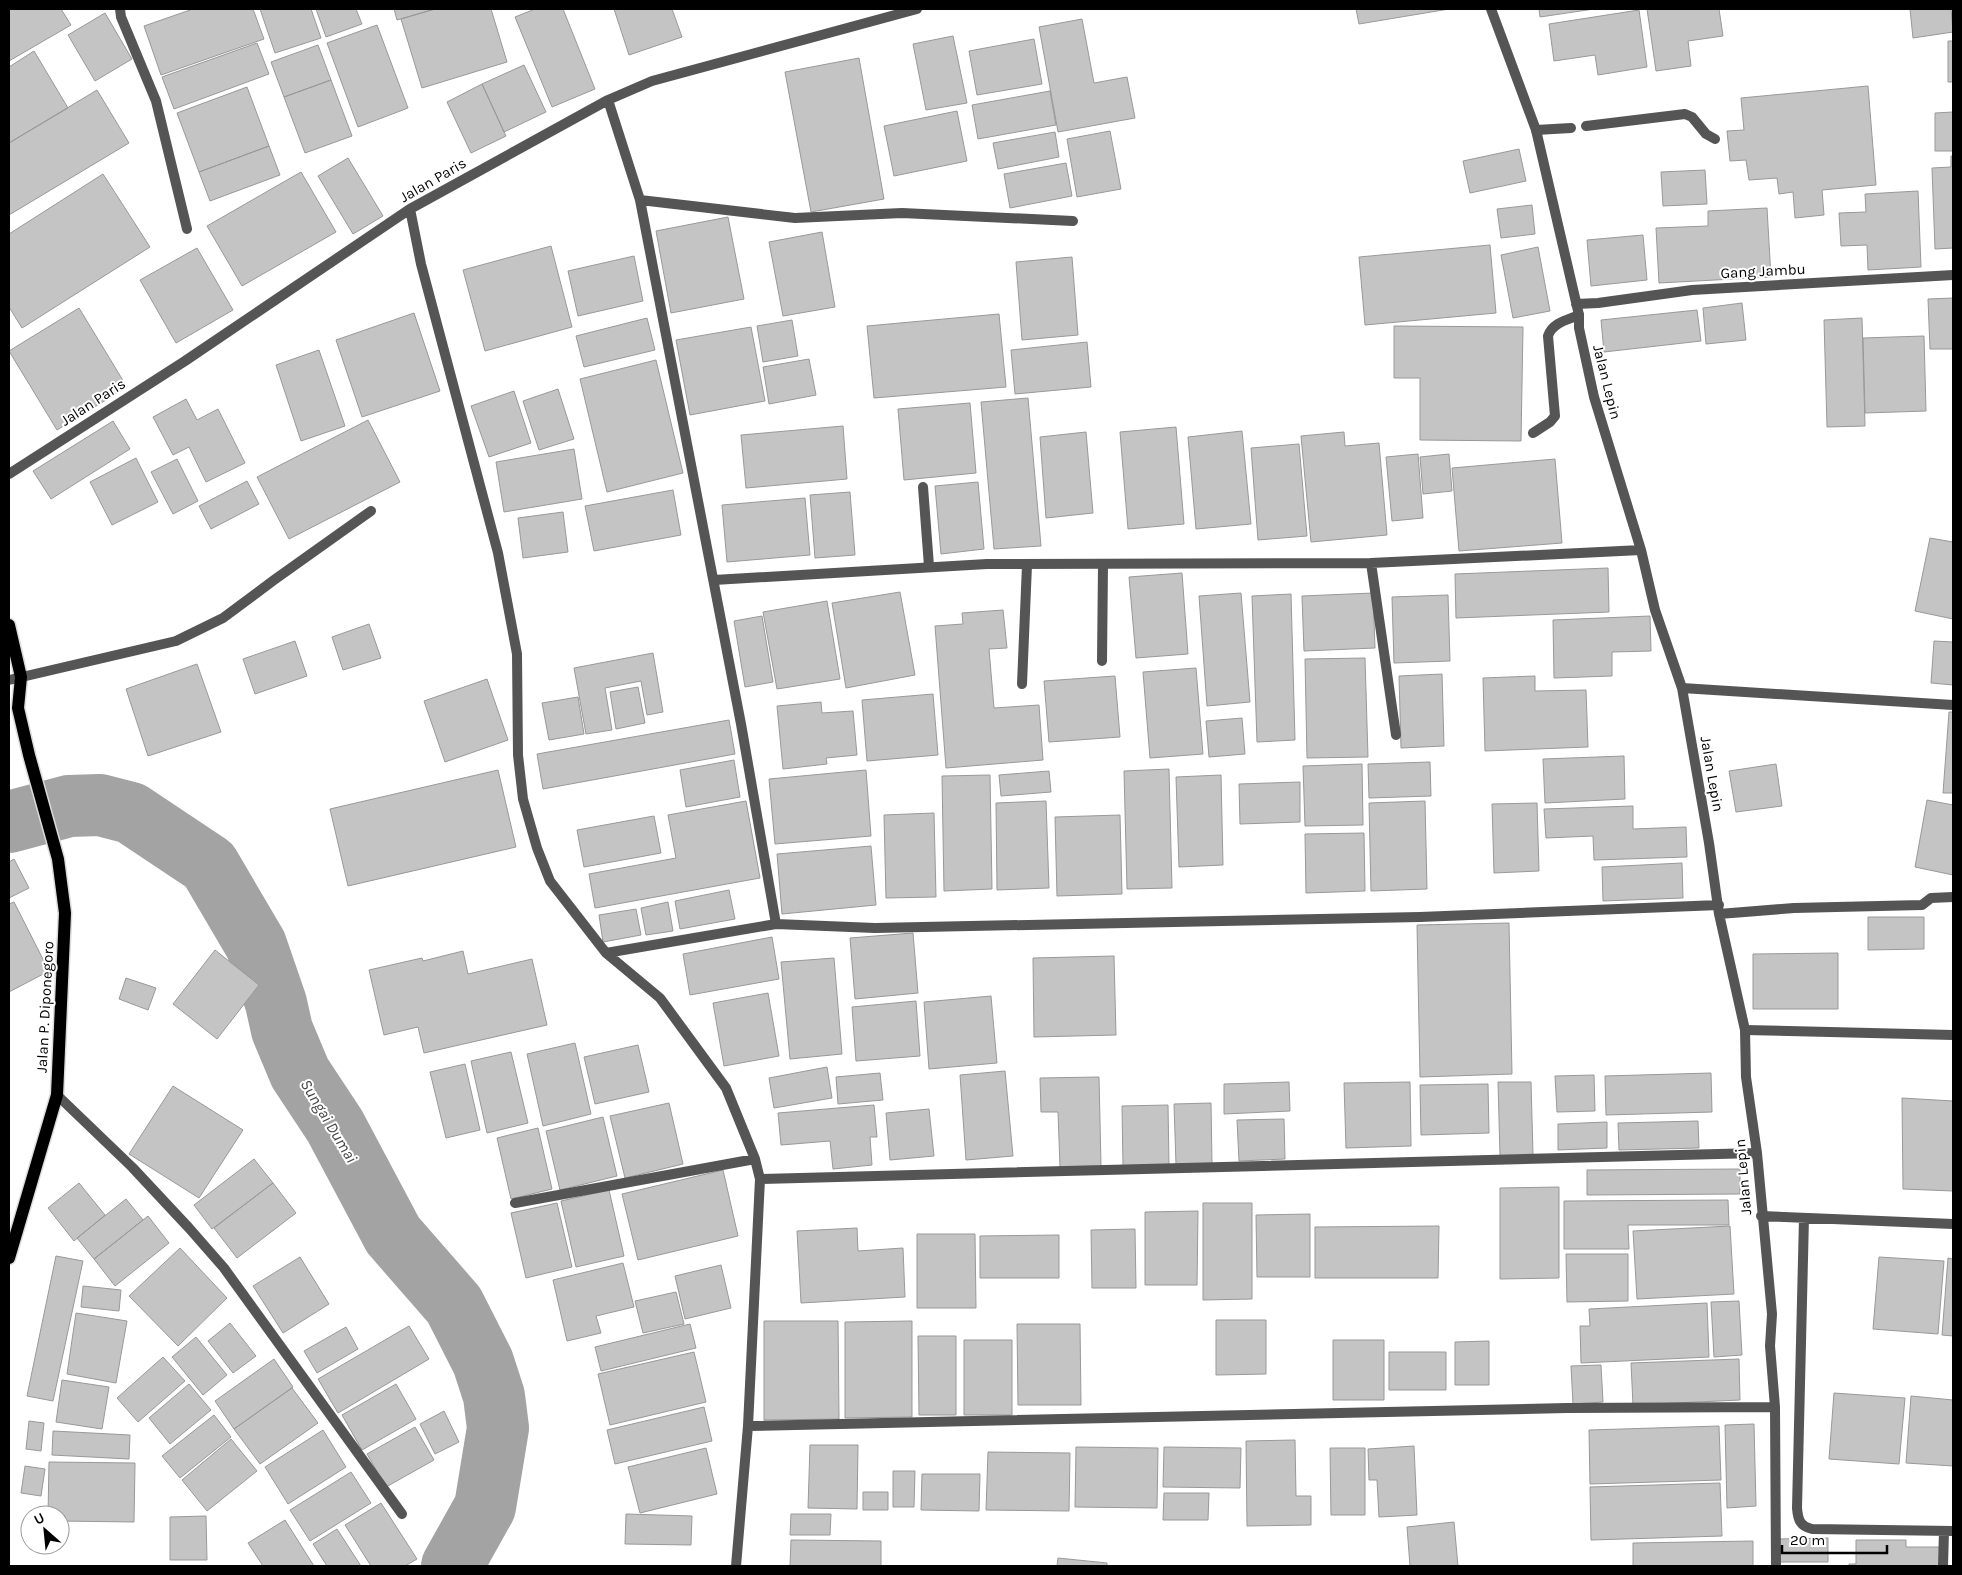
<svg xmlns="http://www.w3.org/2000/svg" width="1962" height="1575" viewBox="0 0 1962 1575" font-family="Karla,sans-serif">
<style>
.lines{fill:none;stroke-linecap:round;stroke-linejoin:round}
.river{stroke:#a3a3a3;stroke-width:62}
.building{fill:#c4c4c4;stroke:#999}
.primary-casing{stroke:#dbdbdb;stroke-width:15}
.service{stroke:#555;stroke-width:10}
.minor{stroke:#555;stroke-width:10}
.primary{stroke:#000;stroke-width:12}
.labels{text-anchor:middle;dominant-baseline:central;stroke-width:4;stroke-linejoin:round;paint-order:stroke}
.street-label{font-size:15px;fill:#000;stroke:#fff}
.water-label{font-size:16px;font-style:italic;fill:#444;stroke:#fff}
</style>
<rect width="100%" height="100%" fill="#fff"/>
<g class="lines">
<path class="river" d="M9 822 69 806 100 805 131 813 209 865 256 945 276 1003 282 1030 300 1073 335 1126 393 1235 454 1305 483 1362 494 1396 498 1428 485 1507 452 1566"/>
</g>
<path class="building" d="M9 9H61L71 25 9 61Z
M193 9H253L264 39 161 75 144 26Z
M260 9H311L321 38 275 53Z
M316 9H356L362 24 326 37Z
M394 9H435L397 20Z
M435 9H491L507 62 422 88 401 19Z
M535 9H563L595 89 552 107 515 17Z
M614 9H672L682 37 629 55Z
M1356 9H1449L1359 24Z
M1539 9H1594L1540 17Z
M1647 9H1719L1723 36 1688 41 1691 66 1656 71Z
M1910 9H1951L1953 32 1913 38Z
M1639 10 1647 67 1598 75 1595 55 1554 61 1549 24Z
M105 13 132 59 95 81 68 35Z
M1082 19 1094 83 1127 77 1135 118 1058 132 1039 27Z
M377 25 408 108 358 127 327 43Z
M953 36 967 103 926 110 913 44Z
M1034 39 1042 84 977 95 969 51Z
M1948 41H1953V82H1948Z
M257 43 269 74 174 109 162 77Z
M318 45 331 80 284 97 271 62Z
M34 51 68 108 9 143V67Z
M859 58 884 199 811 212 785 72Z
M524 65 546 112 504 132 482 84Z
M331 80 352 136 305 153 284 97Z
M482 84 506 136 471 153 447 102Z
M1868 86 1876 185 1822 190 1824 215 1795 218 1793 192 1779 194 1777 178 1749 180 1746 160 1730 161 1727 131 1744 130 1741 98Z
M247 87 269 146 199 172 177 113Z
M97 90 129 143 9 215V143Z
M1050 91 1056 125 978 139 972 105Z
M957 111 967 161 894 176 884 126Z
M1953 112V151H1935V113Z
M1110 131 1121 189 1077 197 1067 139Z
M1055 132 1059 157 998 169 993 143Z
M269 146 280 175 210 201 199 172Z
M1519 149 1526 181 1470 193 1463 161Z
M1951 156H1953V248L1935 249 1932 168 1951 167Z
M348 158 383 216 353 234 318 176Z
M1066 163 1072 196 1010 208 1004 174Z
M1705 170 1707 204 1663 206 1661 172Z
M301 172 336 232 242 286 207 226Z
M103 174 150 247 22 328 9 307V234Z
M1918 191 1921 267 1868 270 1867 245 1841 246 1839 213 1866 212 1865 194Z
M1532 205 1535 234 1501 238 1497 209Z
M1767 208 1771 277 1659 283 1656 228 1708 226V211Z
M728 217 744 299 671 313 656 231Z
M822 232 835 307 783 316 769 242Z
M1643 235 1647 280 1591 286 1587 240Z
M1490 245 1496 313 1365 325 1359 257Z
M551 246 572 327 485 351 463 270Z
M1538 247 1550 311 1513 318 1501 255Z
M197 248 233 310 176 343 140 280Z
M634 256 643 301 578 316 568 271Z
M1072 257 1078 335 1022 340 1016 262Z
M1953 298V349H1930L1928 299Z
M1742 303 1746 340 1706 344 1703 308Z
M79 308 127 387 57 430 9 351Z
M1697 310 1701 341 1604 352 1601 320Z
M414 313 440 391 362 417 336 340Z
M999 314 1006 387 874 398 867 326Z
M647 318 655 350 584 367 576 336Z
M1862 318 1865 426 1827 427 1824 320Z
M792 320 798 356 763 362 757 326Z
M1394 326 1523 327 1521 441 1420 440V378H1394Z
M751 327 765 401 690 415 676 340Z
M1924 336 1926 411 1865 413 1863 338Z
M1087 342 1091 387 1015 394 1011 350Z
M319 350 345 426 301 441 276 365Z
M809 359 816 395 769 404 763 367Z
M656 360 683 473 607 492 580 379Z
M558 389 574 439 539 450 523 401Z
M514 391 531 443 489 457 471 406Z
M1028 398 1041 546 994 549 981 402Z
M186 399 197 420 218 409 245 463 206 482 189 447 173 455 153 417Z
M970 403 976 473 904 480 898 409Z
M368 420 400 482 289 539 257 477Z
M113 421 130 449 51 499 33 471Z
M843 426 847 479 746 488 741 435Z
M1176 427 1184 524 1128 529 1120 432Z
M1242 431 1251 524 1196 529 1188 437Z
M1086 432 1093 513 1046 518 1040 437Z
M1344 432 1345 446 1379 443 1387 535 1311 542 1301 436Z
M1299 444 1307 536 1258 540 1251 448Z
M574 449 582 499 504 512 496 462Z
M1418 454 1423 518 1392 521 1386 457Z
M1449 454 1452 491 1423 494 1420 457Z
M136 458 158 502 112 525 90 482Z
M177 459 198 501 173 514 151 472Z
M1555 459 1562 543 1459 551 1452 468Z
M247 481 259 504 211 529 199 506Z
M978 482 984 549 941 554 935 486Z
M673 490 681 535 594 551 585 506Z
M850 492 855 555 815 558 810 495Z
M805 498 810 555 727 562 722 505Z
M563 512 568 552 523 558 518 518Z
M1930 538 1953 542V619L1915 611Z
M1608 568 1609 612 1456 618 1455 574Z
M1182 573 1188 654 1136 658 1129 577Z
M900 592 915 675 846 688 832 603Z
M1241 593 1250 702 1207 706 1199 596Z
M1373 593 1375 648 1304 651 1302 596Z
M1291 594 1295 740 1257 742 1252 596Z
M1448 595 1450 661 1394 663 1392 597Z
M827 601 840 679 777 689 763 612Z
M1003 610 1007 648 989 649 994 708 1039 705 1043 760 946 768 935 626 963 624 962 613Z
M762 616 773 682 745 687 734 621Z
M1650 616 1651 651 1612 652V676L1554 678 1553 620Z
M369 624 381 658 343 670 332 637Z
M295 641 307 676 255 694 243 659Z
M1934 641 1953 642V685L1931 683Z
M653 653 663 712 647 715 641 681 605 688 612 730 586 734 574 668Z
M1365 658 1368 757 1307 758 1305 659Z
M197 664 221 732 148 756 126 689Z
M1196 668 1203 754 1150 758 1143 672Z
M1442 674 1444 746 1401 748 1399 676Z
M1115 676 1120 737 1049 742 1044 681Z
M1535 676V691L1586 690 1588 747 1485 751 1483 678Z
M487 679 508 740 445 762 424 701Z
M638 687 645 723 616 729 610 692Z
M933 694 938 755 867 761 862 700Z
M578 697 584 734 549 740 542 703Z
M821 702 822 713 853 711 857 755 826 758 827 764 783 769 777 706Z
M1949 712H1953V793H1943Z
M1242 718 1245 754 1209 757 1206 721Z
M729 720 735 754 543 789 537 754Z
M1624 756 1625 799 1545 803 1543 759Z
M734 760 740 797 686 807 680 770Z
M1430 762 1431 796 1369 798 1368 764Z
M1362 764 1363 825 1305 826 1303 766Z
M1776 764 1782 806 1736 812 1729 771Z
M1169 769 1172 888 1127 889 1124 771Z
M498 770 516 847 348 886 330 809Z
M866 770 871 836 775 844 769 779Z
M1049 771 1051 792 1001 796 999 775Z
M990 775 992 889 944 891 942 776Z
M1221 775 1223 865 1179 867 1176 777Z
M1300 782V822L1240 824 1239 784Z
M1927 800 1953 805V875L1915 867Z
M746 801 760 878 595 908 589 874 676 858 668 815Z
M1046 801 1049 888 997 890 996 803Z
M1425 801 1427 889 1371 891 1369 803Z
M1537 803 1539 871 1494 873 1492 804Z
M1633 806V829L1686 827 1687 857 1594 860 1593 836 1546 838 1544 809Z
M934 813 936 897 886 898 884 815Z
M1120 815 1122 894 1057 896 1055 817Z
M654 816 661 853 584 867 577 830Z
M1364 833 1365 891 1306 893 1305 834Z
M871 846 876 905 782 914 777 854Z
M14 859 29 888 9 898V862Z
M1682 863 1683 898 1603 901 1602 867Z
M729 890 735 919 680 929 675 901Z
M14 902 49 971 9 992V904Z
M668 902 673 931 646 935 641 908Z
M636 909 641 935 603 942 599 915Z
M1868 917H1924V949L1868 950Z
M1509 923 1512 1074 1420 1077 1417 925Z
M913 933 918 993 855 999 850 938Z
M772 937 779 979 690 995 683 954Z
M215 950 259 985 217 1039 173 1004Z
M463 951 468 974 532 959 547 1025 424 1053 418 1027 384 1035 369 970 422 958 423 961Z
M1838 953V1009H1753V954Z
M1114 956 1116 1035 1034 1037 1033 958Z
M834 958 842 1054 790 1059 781 962Z
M126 978 156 988 148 1010 119 999Z
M768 993 779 1056 724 1066 713 1003Z
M991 996 997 1063 929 1069 924 1002Z
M916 1001 920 1056 856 1061 852 1007Z
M575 1043 591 1114 543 1126 527 1054Z
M638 1045 649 1092 595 1104 584 1057Z
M511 1052 528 1123 487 1133 471 1061Z
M465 1064 480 1130 446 1138 430 1072Z
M827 1067 832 1098 774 1108 769 1078Z
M1005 1071 1013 1156 966 1160 960 1075Z
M880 1073 883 1100 838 1104 836 1077Z
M1711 1073 1712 1112 1606 1115 1605 1076Z
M1594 1075 1595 1111 1557 1112 1555 1076Z
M1099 1077 1101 1166 1060 1167 1058 1112H1041L1040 1078Z
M1289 1082 1290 1111 1224 1114V1084Z
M1410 1082 1411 1146 1346 1148 1344 1083Z
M1498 1082H1531L1533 1155 1500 1156Z
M1488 1084 1489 1133 1421 1135 1420 1085Z
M173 1086 243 1130 199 1198 129 1154Z
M1902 1098 1953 1101V1191L1903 1189Z
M669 1103 683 1164 625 1178 610 1116Z
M1211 1103 1212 1165H1176L1174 1104Z
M874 1105 877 1137H870L872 1165 833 1169 830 1141 781 1145 778 1113Z
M1168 1105 1169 1166 1123 1167 1122 1106Z
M929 1109 934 1156 890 1160 886 1113Z
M603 1117 617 1176 560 1190 546 1131Z
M1284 1119 1285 1159 1239 1161 1237 1120Z
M1698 1121 1699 1148 1619 1150 1618 1123Z
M1607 1122V1148L1558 1150V1124Z
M538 1128 552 1189 511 1199 497 1138Z
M254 1159 273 1183 212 1229 194 1205Z
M1740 1169V1194L1587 1195V1170Z
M723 1170 738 1236 638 1260 622 1194Z
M79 1183 105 1215 74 1241 48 1208Z
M273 1183 296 1213 237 1258 214 1228Z
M1559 1187V1278L1500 1279V1188Z
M609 1190 624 1256 576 1267 561 1201Z
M126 1199 143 1220 94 1259 77 1238Z
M1728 1200 1729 1225H1628L1629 1249H1564V1201Z
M557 1203 572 1267 526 1278 511 1213Z
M1203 1203H1252V1299L1203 1300Z
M1198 1211 1197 1285H1145V1212Z
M1310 1214V1277H1257L1256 1215Z
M148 1216 169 1243 115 1286 94 1259Z
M1439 1226 1438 1278H1315V1227Z
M1730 1226 1734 1294 1637 1299 1633 1231Z
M857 1228 858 1251 903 1248 905 1297 801 1303 797 1231Z
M1135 1229 1136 1288H1092L1091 1230Z
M917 1234H975L976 1308H917Z
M1059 1235V1278H980V1236Z
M180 1248 227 1298 178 1346 129 1296Z
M1566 1254H1628V1301L1567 1302Z
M56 1256 83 1261 53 1401 27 1396Z
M300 1257 329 1304 283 1333 253 1286Z
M1879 1257 1944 1261 1938 1334 1873 1329Z
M1948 1258 1953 1259V1336L1942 1335Z
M623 1263 634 1307 596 1316 601 1333 567 1341 553 1280Z
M721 1265 731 1308 685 1319 675 1276Z
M83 1286 121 1290 119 1311 81 1307Z
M676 1292 684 1324 643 1333 635 1301Z
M1739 1301 1742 1355 1714 1357 1711 1302Z
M1707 1303 1709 1357 1581 1363 1580 1326H1590L1589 1309Z
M76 1313 127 1321 116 1383 67 1374Z
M1216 1320H1266V1374L1216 1375Z
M764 1321H838L839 1419 764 1420Z
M912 1321V1417L845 1418V1322Z
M230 1323 256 1356 233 1373 208 1341Z
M690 1324 696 1348 601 1371 595 1347Z
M1017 1324H1080L1081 1405H1018Z
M409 1326 429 1359 338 1413 318 1379Z
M346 1327 358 1349 317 1373 304 1351Z
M918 1336H956V1415H919Z
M196 1337 227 1375 203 1395 172 1357Z
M964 1340H1012V1415H964Z
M1333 1340H1384V1400H1333Z
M1489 1341V1385H1455V1342Z
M694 1352 706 1402 610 1425 598 1374Z
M1389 1352H1446V1390H1389Z
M163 1357 185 1381 138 1422 117 1398Z
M274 1359 293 1387 234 1429 215 1401Z
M1739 1359 1740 1400 1633 1405 1631 1363Z
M1601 1365 1603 1402 1573 1404 1571 1366Z
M62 1380 109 1387 102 1429 56 1422Z
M189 1384 211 1410 170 1444 149 1418Z
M396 1384 416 1419 362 1450 342 1415Z
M292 1388 318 1423 260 1464 234 1429Z
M1834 1393 1905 1398 1899 1464 1829 1459Z
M1911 1396 1953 1400V1466L1906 1463Z
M704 1407 712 1441 615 1464 607 1430Z
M444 1411 459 1442 435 1454 420 1424Z
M214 1415 231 1437 180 1478 162 1456Z
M29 1421 44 1423 41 1451 26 1449Z
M1754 1424 1756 1506 1727 1508 1725 1425Z
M1719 1426 1721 1480 1590 1484 1589 1430Z
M415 1427 434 1460 386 1487 367 1454Z
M323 1430 346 1467 288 1504 265 1467Z
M53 1431 130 1435 129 1459 52 1455Z
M231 1439 257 1471 207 1511 182 1480Z
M1295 1440 1296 1496H1311V1525L1247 1526 1246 1441Z
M810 1445H858L857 1509 808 1508Z
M1414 1446 1417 1515 1379 1517 1377 1480H1369L1368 1449Z
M1076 1447 1158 1448 1157 1508 1075 1507Z
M1164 1447 1241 1448 1240 1488 1163 1487Z
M706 1448 717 1494 640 1513 628 1467Z
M1330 1448H1365V1515H1331Z
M988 1452 1070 1453 1069 1511 986 1510Z
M49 1462 135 1463 134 1522 60 1521V1515H48Z
M25 1466 45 1469 41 1496 21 1493Z
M893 1471H915L914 1507H893Z
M351 1472 371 1503 310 1541 290 1510Z
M922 1474H980L979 1511 921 1510Z
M1720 1483 1722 1536 1591 1540 1590 1487Z
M863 1492H888V1510H863Z
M1164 1493H1209L1208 1520H1163Z
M381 1503 417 1559 405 1566H371L345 1525Z
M626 1514 692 1516 691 1545 625 1544Z
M791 1514H831L830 1535H790Z
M206 1516 207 1560H170V1517Z
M285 1520 314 1566H263L248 1543Z
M1454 1522 1458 1566H1410L1407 1527Z
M337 1529 361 1566H327L313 1544Z
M1828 1538V1562H1777V1539Z
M791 1540 881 1541V1566H790Z
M1856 1540H1906V1547H1940V1566H1849V1564H1856Z
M1753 1541V1566H1633V1543Z
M1058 1558 1107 1563V1566H1057Z"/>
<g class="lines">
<g class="primary-casing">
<path id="primary" d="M9 625 21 677 18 708 29 755 58 859 65 913 57 1095 9 1258"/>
</g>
<path class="service" d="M1586 126 1685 114 1692 117 1706 134 1715 139
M1536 130 1571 128
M1533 433 1550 422 1555 416 1548 336C1552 323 1567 320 1579 315
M923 487 929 566
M1102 661 1103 565
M1022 684 1027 565
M1745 1030 1953 1035"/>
<path class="minor" d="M120 9 121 17 156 101 187 229
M1491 9 1536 130 1579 315V328L1594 397 1641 550 1655 610 1682 688 1709 843 1719 914 1745 1030 1746 1077 1757 1153 1772 1314 1770 1346 1775 1407 1776 1566
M608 100 640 200 741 724 776 924
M640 200 795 218 902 213 1073 221
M410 209 421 264 498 553 517 654 518 755 523 799 537 848 550 881 606 953 660 998 726 1088 755 1159 760 1179 748 1426 736 1566
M1576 304 1598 303 1692 290 1953 275
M9 474 185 361 410 209 608 100 652 81 917 9
M1371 563 1396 735
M714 580 987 564 1371 563 1641 550
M9 680 176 641 223 618 274 580 371 511
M1682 688 1953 705
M1719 914 1794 908 1922 905 1931 898 1953 897
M606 953 776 924 875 928 1420 917 1719 905
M57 1095 132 1167 189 1228 224 1268 402 1514
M760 1179 1757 1153
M515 1203 755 1159
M1761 1216 1953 1224
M1804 1218 1797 1508C1798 1520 1800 1526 1812 1529L1953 1531
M748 1426 1567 1408 1775 1407
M1943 1566 1944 1531"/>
<use href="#primary" class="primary"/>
</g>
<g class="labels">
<g class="street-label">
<text transform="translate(433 180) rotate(-30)">Jalan Paris</text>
<text transform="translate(1763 271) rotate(-3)">Gang Jambu</text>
<text transform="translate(1607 382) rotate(76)">Jalan Lepin</text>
<text transform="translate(93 402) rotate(-33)">Jalan Paris</text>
<text transform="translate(1712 774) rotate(80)">Jalan Lepin</text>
<text transform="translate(45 1007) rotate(-87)">Jalan P. Diponegoro</text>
<text transform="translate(1743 1177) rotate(-95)">Jalan Lepin</text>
</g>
<g class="water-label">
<text transform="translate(329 1121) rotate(59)">Sungai Dumai</text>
</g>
</g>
<rect width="1962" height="1575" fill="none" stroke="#000000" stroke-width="20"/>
<g transform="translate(45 1530) rotate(333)"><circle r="24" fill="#ffffff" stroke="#999999"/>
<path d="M0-4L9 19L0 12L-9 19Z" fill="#000000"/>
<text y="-8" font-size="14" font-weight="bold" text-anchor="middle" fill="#000000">U</text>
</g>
<path d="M1782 1545v8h105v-8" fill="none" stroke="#000000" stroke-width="2.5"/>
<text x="1790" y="1545" font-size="15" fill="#000000" stroke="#ffffff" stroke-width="4" paint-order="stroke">20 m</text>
</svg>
